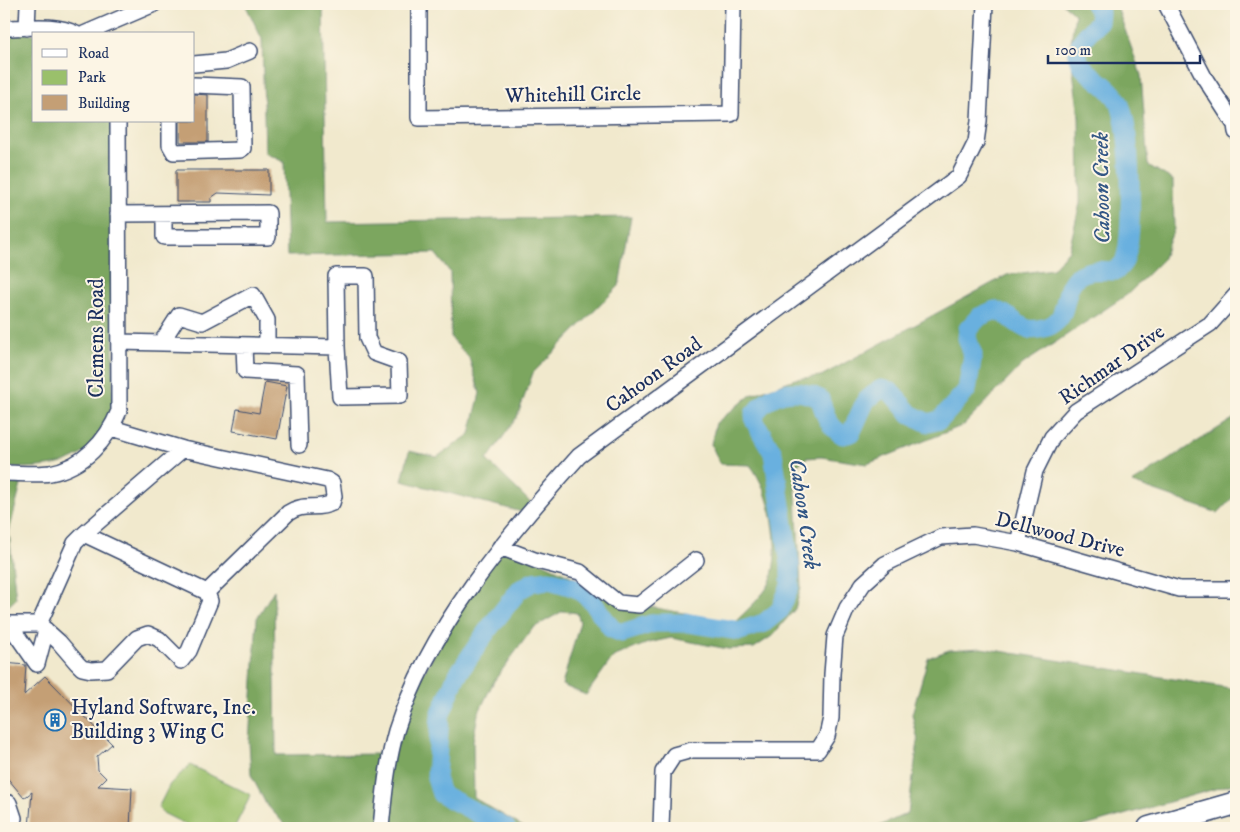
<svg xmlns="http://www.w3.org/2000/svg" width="1240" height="832" viewBox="0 0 1240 832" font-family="'IM FELL DW Pica',serif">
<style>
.green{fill:#9ac06b;stroke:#5a7864}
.forest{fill:#7ba65f;stroke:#4b6a5e}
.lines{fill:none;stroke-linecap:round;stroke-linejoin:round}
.river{stroke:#69b0df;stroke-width:19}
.building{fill:#c49f75}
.minor-casing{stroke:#3b4b6f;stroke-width:18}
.highway-casing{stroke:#3b4b6f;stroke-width:25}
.path{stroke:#3b4b6f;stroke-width:2;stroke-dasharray:4 4;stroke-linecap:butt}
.minor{stroke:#fff;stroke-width:15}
.highway{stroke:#fff;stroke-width:22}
.labels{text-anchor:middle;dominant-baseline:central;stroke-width:4;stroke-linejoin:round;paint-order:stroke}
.street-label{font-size:21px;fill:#1b2f5e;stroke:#fcf5e5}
.poi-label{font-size:21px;fill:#1b2f5e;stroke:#fcf5e5;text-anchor:start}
.water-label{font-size:22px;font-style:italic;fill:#325685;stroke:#fcf5e5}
</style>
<rect width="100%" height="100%" fill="#fcf5e5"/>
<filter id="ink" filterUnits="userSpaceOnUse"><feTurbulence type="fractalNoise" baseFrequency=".02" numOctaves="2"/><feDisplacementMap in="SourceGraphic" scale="10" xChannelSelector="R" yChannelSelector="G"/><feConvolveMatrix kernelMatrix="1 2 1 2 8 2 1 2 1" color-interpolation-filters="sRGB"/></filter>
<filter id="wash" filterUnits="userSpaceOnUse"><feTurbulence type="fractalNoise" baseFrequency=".0096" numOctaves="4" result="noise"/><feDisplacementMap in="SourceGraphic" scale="20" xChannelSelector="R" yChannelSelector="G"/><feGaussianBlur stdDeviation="1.12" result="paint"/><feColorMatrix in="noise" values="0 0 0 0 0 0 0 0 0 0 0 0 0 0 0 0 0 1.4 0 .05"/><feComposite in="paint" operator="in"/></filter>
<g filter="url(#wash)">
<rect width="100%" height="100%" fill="#f1e9cd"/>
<path class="green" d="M190 765 251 795 234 828H193L161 812 159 806 170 784Z"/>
<path class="forest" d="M245 4H323L327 222 631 217 619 286 533 373 517 417 487 460 531 503 522 512 402 481 409 451 437 457 470 434 480 393 469 358 451 338 450 272 435 253 287 256 284 162 265 153 262 39Z
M1063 4H1114L1117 7 1141 75 1148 165 1173 180 1174 229 1162 260 1128 294 1023 364 964 425 867 464 821 457 806 458 796 466 795 477 801 587 795 609 772 636 754 648 728 649 671 638 648 643 613 657 586 695 562 685 580 622 577 613 563 611 533 628 494 681 478 714 473 741 474 798 525 828H288L266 804 251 775 249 742 257 618 274 590 276 755 386 754 397 719 499 542 619 599 666 610 735 622C744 613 766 593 770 582 782 548 772 493 750 465L720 464 711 444 716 423 751 395 795 379 821 376 1007 275 1053 269 1069 250 1080 203 1079 117 1070 48 1075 14Z
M4 33 34 34V121H113V410C91 466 58 468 4 468Z
M1236 417V494L1218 513 1132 483Z
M4 477H23L9 532 16 599 4 610Z
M981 648 1236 689V783L1078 828H875L908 813 918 741 912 714 928 658 949 650Z"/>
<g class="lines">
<path class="river" d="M506 828 441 794 436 778 440 716 456 677 487 631 519 590 533 582 549 580 576 588 591 600 612 629 622 633 654 623H689L740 631 764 623 780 610 790 586V564L773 453 755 422 754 414C771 391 795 386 820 399 825 414 828 427 843 435L851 433 866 400 881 389 890 391 910 414 928 423 940 420 967 390 973 355 967 338 968 329 979 317 995 310C1010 315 1013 322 1025 328 1030 331 1038 329 1044 328 1073 321 1059 291 1078 276 1089 268 1103 271 1116 271 1119 267 1124 264 1125 259 1134 234 1131 129 1120 105 1112 85 1085 75 1079 61 1073 45 1089 32 1099 22L1100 12 1094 4"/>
</g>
<g id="blocks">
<path class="building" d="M194 94 208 95V142H180V121H194Z
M176 170H269V195L218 193 211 198V202H176Z
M265 382 287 386 277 439 233 431 237 409 259 413Z
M4 663 26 665 24 695 45 676 112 744 97 757 98 770 106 778 98 786 132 788 130 828H29L32 792 24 798 4 774Z"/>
</g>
</g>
<g filter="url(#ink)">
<use href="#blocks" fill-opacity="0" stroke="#3b4b6f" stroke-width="1"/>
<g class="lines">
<g class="minor-casing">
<path id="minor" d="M419 4V118L731 114 733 4
M1166 4 1204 77 1235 125 1236 132
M4 28C27 28 55 23 76 34
M27 28 28 4
M84 34 154 4
M194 64 226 61 250 51
M170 121V145L174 152 240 150 243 148 242 87 194 85
M118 214 268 213V237H164V214
M119 342 337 347 340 397 400 396 399 362 374 353 367 338 366 276H336L337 347
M161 343 179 315 202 322 253 295 267 320V345
M244 345 245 371 297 374 299 445
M112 428 183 449
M4 473C18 473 36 475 50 473 83 467 107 441 119 411L118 121
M84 534 183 449 327 480 332 483 334 496 332 503C316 511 304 502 288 513L207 592
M1018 543 1035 471 1052 437 1076 411 1210 324 1236 295
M500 547 537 561 580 572 618 603 639 605 696 560
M4 624H39L59 642 77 663 82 668 91 670 107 669 137 638 148 634 159 639 181 661 189 651 210 601 207 592 84 534 75 543 39 624
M9 624 37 664 46 630
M9 803 14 818 11 828
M381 828C384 796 387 763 396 731 429 627 507 536 579 456L959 176 976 142 979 121 985 4
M661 828 663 772 674 755 692 750H818L827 736 831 718 832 674 835 636 847 608 863 584 885 564 941 537 973 535 1018 543 1179 589H1236"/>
</g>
<g class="highway-casing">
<path id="highway" d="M1149 828 1236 803"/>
</g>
<path class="path" d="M4 785 9 791"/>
<use href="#minor" class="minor"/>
<use href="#highway" class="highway"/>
</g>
</g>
<defs>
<g id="building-ring" transform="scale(1.125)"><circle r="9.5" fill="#fcf5e5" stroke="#1f6fb2" stroke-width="1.5"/><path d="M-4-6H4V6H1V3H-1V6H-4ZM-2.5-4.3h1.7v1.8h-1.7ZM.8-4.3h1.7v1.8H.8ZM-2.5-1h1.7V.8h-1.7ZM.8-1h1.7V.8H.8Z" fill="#1f6fb2"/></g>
</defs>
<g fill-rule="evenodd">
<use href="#building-ring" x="55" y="720"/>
</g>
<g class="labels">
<g class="street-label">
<text transform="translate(573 95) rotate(-1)">Whitehill Circle</text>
<text transform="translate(97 338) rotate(-90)">Clemens Road</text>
<text transform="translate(1112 365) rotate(-35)">Richmar Drive</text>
<text transform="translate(654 375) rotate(-36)">Cahoon Road</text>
<text transform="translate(1060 535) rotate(14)">Dellwood Drive</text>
</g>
<g class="poi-label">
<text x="71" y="708">Hyland Software, Inc.<tspan x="71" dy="24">Building 3 Wing C</tspan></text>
</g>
<g class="water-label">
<text transform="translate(1102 188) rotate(-91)">Cahoon Creek</text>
<text transform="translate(804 514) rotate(82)">Cahoon Creek</text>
</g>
</g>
<rect width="1240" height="832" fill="none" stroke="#fcf5e5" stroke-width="20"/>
<rect x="32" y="32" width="162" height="90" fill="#fcf5e5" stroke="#a2a6af"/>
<rect x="42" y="49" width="25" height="8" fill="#ffffff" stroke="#a2a6af"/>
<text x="78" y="58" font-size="15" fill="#1b2f5e">Road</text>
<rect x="42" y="70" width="25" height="15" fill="#9ac06b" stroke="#a2a6af"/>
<text x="78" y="82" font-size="15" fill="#1b2f5e">Park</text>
<rect x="42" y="95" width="25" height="15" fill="#c49f75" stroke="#a2a6af"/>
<text x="78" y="108" font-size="15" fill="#1b2f5e">Building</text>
<path d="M1048 55v8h152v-8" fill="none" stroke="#1b2f5e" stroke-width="2.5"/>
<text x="1055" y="55" font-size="15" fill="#1b2f5e" stroke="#fcf5e5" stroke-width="4" paint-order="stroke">100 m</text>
</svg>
